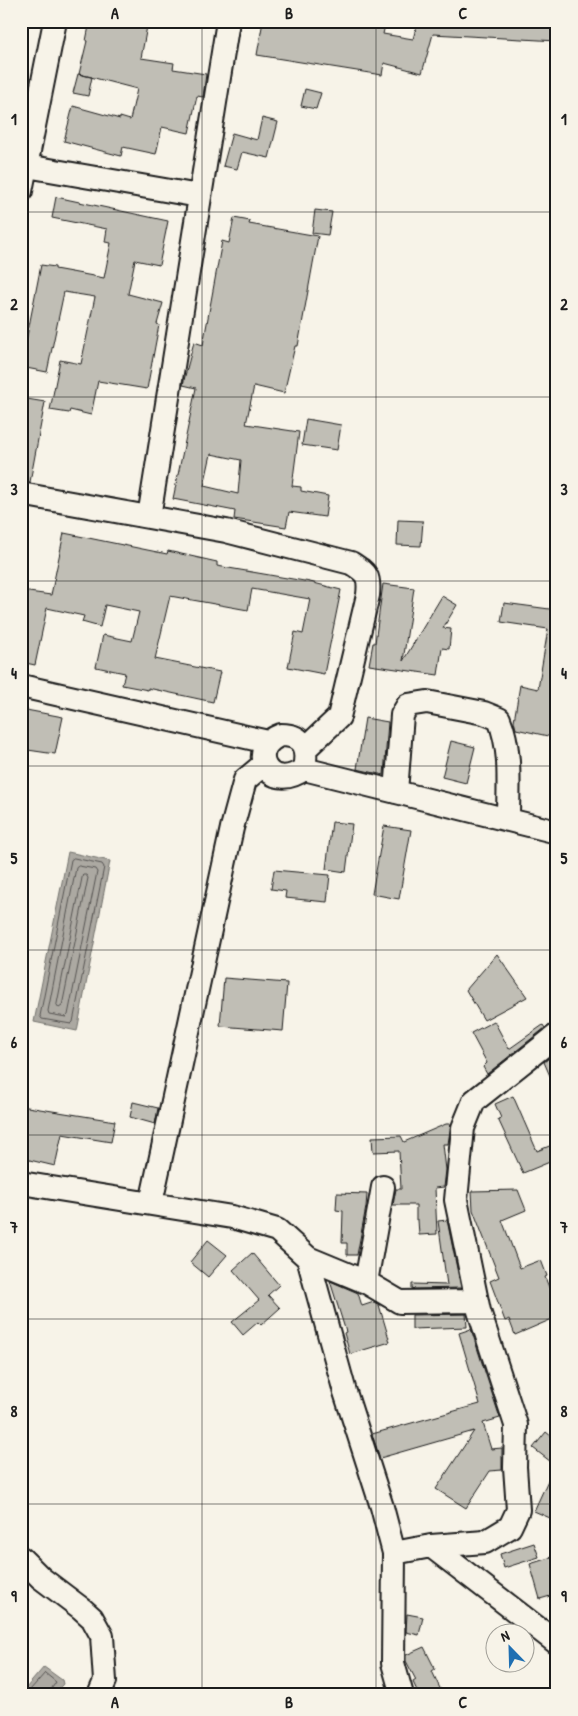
<svg xmlns="http://www.w3.org/2000/svg" width="578" height="1716" viewBox="0 0 578 1716" font-family="'Patrick Hand',sans-serif">
<style>
.water{fill:#aca9a2;stroke:#72716c}
.lines{fill:none;stroke-linecap:round;stroke-linejoin:round}
.shore{stroke:#565452;stroke-width:1}
.building{fill:#c0beb5;stroke:#1c1c1c;fill-rule:evenodd}
.minor-casing{stroke:#1c1c1c;stroke-width:26}
.minor{stroke:#f7f3e8;stroke-width:22}
.grid{fill:none;stroke:#1c1c1c;stroke-width:1;stroke-opacity:0.55}
.neatline{fill:none;stroke:#1c1c1c;stroke-width:2}
.grid-label{font-size:16px;text-anchor:middle;font-weight:bold;fill:#1c1c1c}
</style>
<rect width="100%" height="100%" fill="#f7f3e8"/>
<filter id="ink" filterUnits="userSpaceOnUse"><feTurbulence type="fractalNoise" baseFrequency=".02" numOctaves="2"/><feDisplacementMap in="SourceGraphic" scale="10" xChannelSelector="R" yChannelSelector="G"/><feConvolveMatrix kernelMatrix="1 2 1 2 8 2 1 2 1" color-interpolation-filters="sRGB"/></filter>
<g filter="url(#ink)">
<path class="water" d="M68 852 110 861 77 1031 34 1022Z
M44 1667 62 1680 63 1684 53 1695H27L25 1692 26 1688Z"/>
<g class="lines">
<path class="shore" d="M74 858 102 864 104 867 73 1022 71 1024 42 1019 40 1016 71 860Z
M79 866 95 869 97 872 68 1015 66 1017 49 1014 48 1011 76 868Z
M83 875H86L88 878 62 1006 59 1008 57 1005Z
M30 1695V1690L45 1673 56 1682 50 1691V1695"/>
</g>
<path class="building" d="M90 21H148L141 58 174 63 173 69 206 74 203 97 197 96 189 133 162 127 156 154 123 147 121 156 64 141 73 106 120 119V117L130 120 137 89 79 74 87 41H86Z
M263 21H386L383 34 413 39 418 21 491 23V21H557V41L433 34 422 73 384 63 382 75 257 55Z
M78 74 92 77 88 96 73 93Z
M305 89 321 93 316 109 301 106Z
M262 118 278 122 269 158 242 152 237 169 223 166 232 133 257 140Z
M56 197 168 221 159 265 135 260 128 294 163 303 157 324 159 325 147 389 98 381 91 415 70 410 69 413 50 410 60 360 81 364 95 297 64 292 47 372 21 367 41 265 55 267V269L104 278 111 243 105 242 107 229 52 218Z
M315 210 332 212 328 235 312 233Z
M234 218 250 221 249 224 318 236 298 346H295L284 393 254 386 246 424 299 432 292 486 301 487V491L328 496 325 517 289 512 286 527 234 519 235 511 173 499 196 388 183 385 185 376 194 342 203 345 222 241 229 243ZM211 454 241 460 238 494 204 486Z
M21 398 45 402 30 482 21 481Z
M306 419 341 425 337 450 302 445Z
M398 520 423 521 421 546 397 545Z
M64 533 167 554 168 551 217 562V566L310 582 341 590 324 674 288 667 295 632 303 634 310 599 252 589 248 610 170 596 155 659 220 672 213 702 148 688V690L122 685 125 673 96 667 103 635 132 641 139 612 105 605 100 627 82 622 84 616 47 608 35 665 21 662V591L51 595Z
M383 584 414 588 403 661 442 596 457 605 443 628 451 629 449 649 442 648 438 675 369 665 373 643H375Z
M504 603 557 610V738L516 729 514 721 520 685 538 689 548 629 501 622Z
M21 709 63 717 55 754 21 749Z
M365 718 388 722 384 775 357 769Z
M451 741 475 747 466 783 442 777Z
M332 822 352 824 346 872 326 869Z
M384 826 411 830 399 899 372 894Z
M274 870 330 875 327 902 285 898 286 891 271 889Z
M497 954 527 997 484 1020 466 990Z
M224 978 287 983 283 1031 220 1026Z
M494 1021 509 1049 543 1025 545 1028 487 1074 483 1067 487 1063 471 1033Z
M557 1052V1092L544 1062Z
M513 1096 537 1151 557 1143V1159L523 1173 498 1119 501 1118 495 1104Z
M133 1102 158 1108 155 1124 130 1117Z
M21 1106 115 1121 111 1142 62 1134 55 1166 21 1158Z
M446 1124H451L448 1144H443L446 1170 444 1187 435 1188 437 1234 419 1235 418 1220H416V1205H393L396 1189H401L399 1151 373 1152 372 1137 401 1136 404 1142Z
M518 1190 526 1210 502 1220 520 1268 541 1260 547 1276 545 1277 557 1308V1317L515 1335 509 1319 505 1321 490 1281 499 1277 473 1210 472 1191Z
M337 1193 367 1194 366 1207 357 1255H347V1243H342L343 1211 336 1210Z
M447 1220 461 1288 412 1289V1284L447 1285 438 1221Z
M208 1240 227 1255 208 1277 190 1262Z
M252 1253 279 1285 268 1295 280 1308 261 1325 258 1322 243 1335 232 1322 259 1300 233 1270Z
M330 1281 358 1293 362 1306 374 1302 379 1305 390 1342 350 1354 344 1333 346 1332Z
M466 1314 467 1327 412 1329V1315Z
M471 1329 500 1418 483 1423 491 1449 502 1448V1470L490 1471 466 1508 436 1489 474 1431 380 1458 372 1434 480 1404 459 1333Z
M546 1432 557 1441V1521L534 1511 555 1465 533 1448Z
M534 1543 539 1557 504 1568 500 1554Z
M552 1557 557 1573V1594L540 1599 530 1564Z
M407 1614 423 1617 419 1635 406 1632Z
M424 1647 435 1669 432 1671 443 1695H419L413 1682 416 1680 406 1661V1655Z"/>
<g class="lines">
<g class="minor-casing">
<path id="minor" d="M21 165 199 196
M21 191 55 21
M21 494 226 531 351 563C367 573 370 576 368 595L339 717 305 749
M149 517 228 21
M21 686 268 742
M281 735C304 735 308 749 304 769 268 795 245 748 281 735Z
M304 769 557 832
M396 792 402 715 408 705 427 702 484 713 499 719C512 751 508 786 508 820
M21 1183 232 1217 277 1230 308 1258 345 1392 382 1507 394 1553 431 1546 557 1643
M151 1203 232 828 245 780 264 764
M308 1258 366 1282 400 1302 476 1301
M366 1282 383 1187
M431 1546 485 1542 510 1527 518 1510 515 1467 516 1425 479 1311 456 1200 463 1128 474 1101 557 1035
M394 1553 393 1663 402 1695
M21 1558 41 1578 82 1609 92 1618 102 1636 105 1681 99 1695"/>
</g>
<use href="#minor" class="minor"/>
</g>
</g>
<path class="grid" d="M202 21V1695M376 21V1695M21 212H557M21 397H557M21 581H557M21 766H557M21 950H557M21 1135H557M21 1319H557M21 1504H557"/>
<rect width="578" height="1716" fill="none" stroke="#f7f3e8" stroke-width="55"/>
<g transform="translate(510 1648) rotate(337)"><circle r="24" fill="#f7f3e8" stroke="#9f9d96"/>
<path d="M0-4L9 19L0 12L-9 19Z" fill="#1f6fb2"/>
<text y="-8" font-size="14" font-weight="bold" text-anchor="middle" fill="#1c1c1c">N</text>
</g>
<rect x="28" y="28" width="522" height="1660" class="neatline"/>
<g class="grid-label">
<text x="115" y="19">A</text>
<text x="289" y="19">B</text>
<text x="463" y="19">C</text>
<text x="14" y="125">1</text>
<text x="564" y="125">1</text>
<text x="14" y="310">2</text>
<text x="564" y="310">2</text>
<text x="14" y="495">3</text>
<text x="564" y="495">3</text>
<text x="14" y="679">4</text>
<text x="564" y="679">4</text>
<text x="14" y="864">5</text>
<text x="564" y="864">5</text>
<text x="14" y="1048">6</text>
<text x="564" y="1048">6</text>
<text x="14" y="1233">7</text>
<text x="564" y="1233">7</text>
<text x="14" y="1417">8</text>
<text x="564" y="1417">8</text>
<text x="14" y="1602">9</text>
<text x="564" y="1602">9</text>
<text x="115" y="1708">A</text>
<text x="289" y="1708">B</text>
<text x="463" y="1708">C</text>
</g>
</svg>
